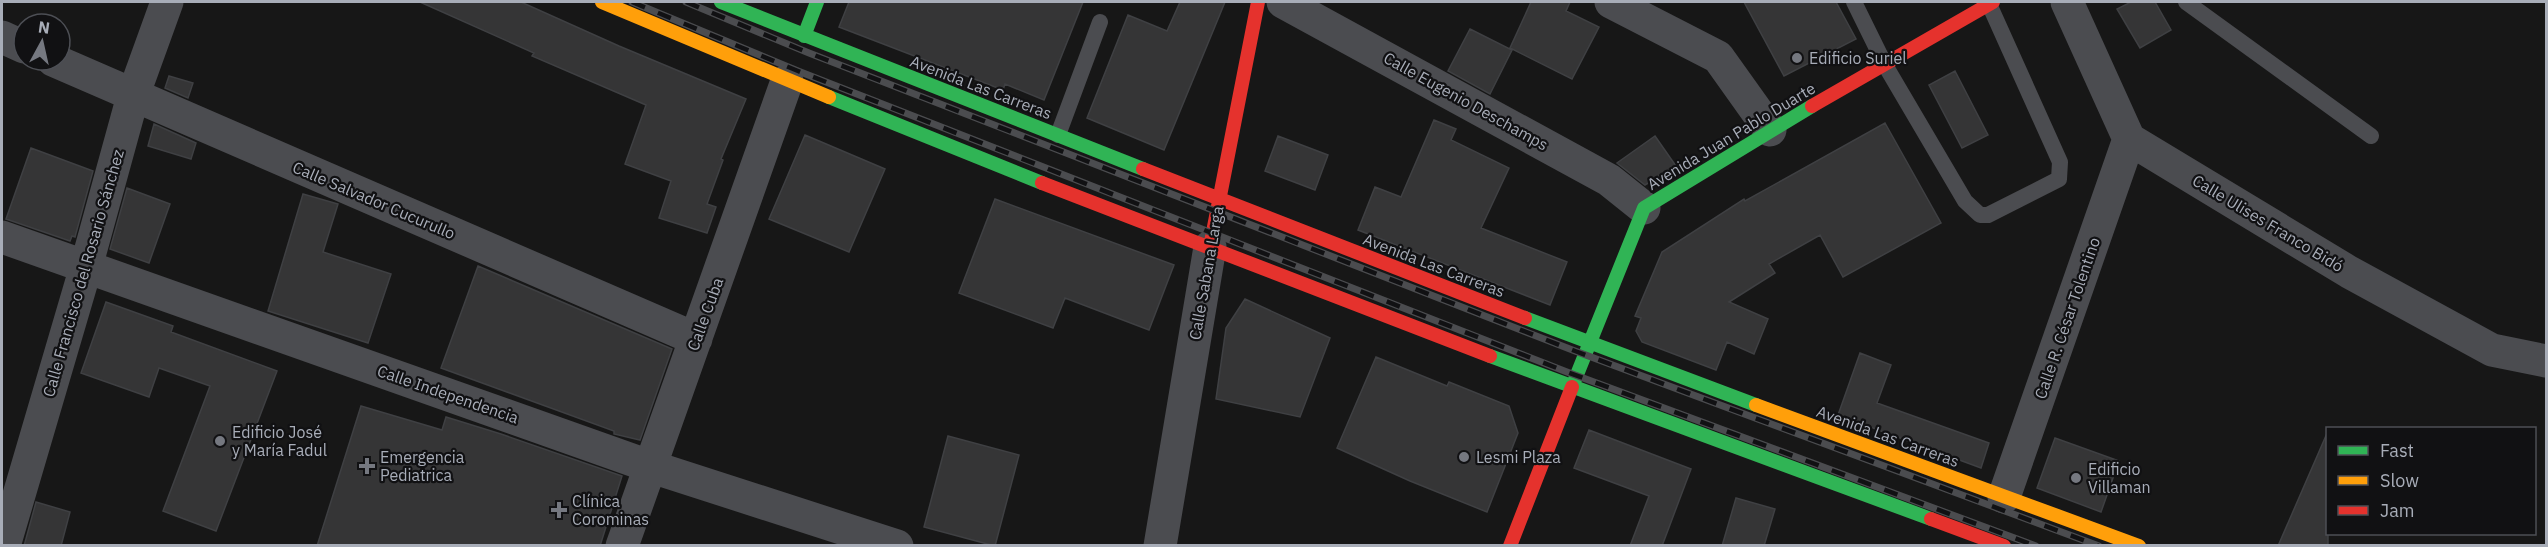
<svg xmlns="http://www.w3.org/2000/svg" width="2548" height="547" viewBox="0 0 2548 547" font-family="'IBM Plex Sans',sans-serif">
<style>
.building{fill:#353536;stroke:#3f4043;stroke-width:1.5}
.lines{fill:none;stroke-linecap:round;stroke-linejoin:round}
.lane{stroke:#4b4c50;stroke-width:16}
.street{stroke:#4b4c50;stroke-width:33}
.fast{stroke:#30b455;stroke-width:14}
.slow{stroke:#ff9f0a;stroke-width:14}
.jam{stroke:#e5322d;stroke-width:14}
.rail-casing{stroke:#4b4c4f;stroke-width:7}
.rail{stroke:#111113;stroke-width:4.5;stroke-dasharray:14;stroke-linecap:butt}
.poi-dot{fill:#757880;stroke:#111113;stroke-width:2}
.labels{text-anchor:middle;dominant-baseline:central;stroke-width:4.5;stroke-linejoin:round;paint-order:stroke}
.poi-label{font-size:16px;fill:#a8adb8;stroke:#111113;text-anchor:start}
.street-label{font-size:16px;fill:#a8adb8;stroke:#111113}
</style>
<rect width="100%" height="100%" fill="#171717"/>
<path class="building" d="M420 2H521L619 46 746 99 721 159 723 160 707 204 716 207 707 233 659 218 671 181 625 164 646 105 532 56 534 53Z
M849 2H1083L1044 100 1005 84 1003 90 839 27Z
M1180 2H1225L1164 150 1087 118 1128 15 1167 31Z
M1531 2H1570L1566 11 1599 27 1572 79 1510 48Z
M1744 2H1836L1856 39 1784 76Z
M2131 2H2155L2171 30 2140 48 2117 9Z
M1470 29 1512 50 1490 94 1448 71Z
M1955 71 1988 135 1962 148 1929 85Z
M169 76 193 83 188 98 165 88Z
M1434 120 1456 129 1451 140 1509 168 1481 228 1567 262 1550 305 1358 230 1375 187 1401 197Z
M1885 123 1941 223 1843 277 1820 235 1769 264 1775 273 1729 302 1768 319 1754 354 1727 342 1716 370 1642 342 1636 331 1641 318 1635 316 1662 252 1744 199 1745 201Z
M154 124 196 143 191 159 148 146Z
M805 135 885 169 849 252 769 219Z
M1278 136 1328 155 1315 190 1265 171Z
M1655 136 1676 166 1645 185 1617 163Z
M31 148 93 171 75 237 72 236 70 241 6 219Z
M127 188 170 204 149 263 110 249Z
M303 194 338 204 323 252 391 274 368 343 268 311Z
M995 199 1174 265 1149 330 1065 298 1053 328 959 293Z
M478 266 672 349 640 440 614 434V431L441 368Z
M1245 299 1330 338 1300 417 1216 399 1226 328Z
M106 302 173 326 171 332 277 371 216 531 163 511 210 386 159 368 149 397 81 373Z
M1860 353 1891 365 1877 403 1989 443 1981 468 1838 415Z
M1376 357 1447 386 1449 382 1509 406 1518 433 1487 512 1410 481 1337 448Z
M361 406 442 430 446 417 501 434 622 476 600 546H317Z
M1589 430 1691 469 1662 546H1630L1649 496 1574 468Z
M2328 431V546H2278Z
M948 436 1019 455 995 546 924 527Z
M2055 438 2119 461 2101 512 2037 488Z
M1736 498 1775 509 1764 546H1722Z
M36 502 70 512 61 546H24Z"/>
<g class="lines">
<path class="lane" d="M1854 2 1885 65 1965 201 1980 215H1988L2059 179 2060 162 1989 4
M2186 2 2371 136
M1058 135 1100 22"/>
<path class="street" d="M1283 2 1609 180 1644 208
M1611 2 1718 57 1770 130
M2067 2 2129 139 2349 272 2492 350 2546 361
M2 37 24 47
M53 60 696 339
M2 237 649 466 897 546
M2004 497 2129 139
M4 546 86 267 133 96 167 2
M622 546 787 81
M1160 546 1210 247"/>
<path class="fast" d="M721 2 1143 169
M804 36 817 2
M829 97 1042 183
M1525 318 1756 405
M1490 356 1931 519
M1572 387 1644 208 1812 106"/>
<path class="slow" d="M602 2 829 97
M1756 405 2139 546"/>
<path class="jam" d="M1812 106 1993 2
M1143 169 1525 318
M1042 183 1490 356
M1210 247 1258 2
M1931 519 2004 546
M1510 546 1572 387"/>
<g class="rail-casing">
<path id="rail" d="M632 2 798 71 1567 372 2036 546
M686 2 809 53 1575 351 2099 546"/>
</g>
<use href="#rail" class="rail"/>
</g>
<g class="poi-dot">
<circle cx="1797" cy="58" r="6"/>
<circle cx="220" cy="441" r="6"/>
<circle cx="1464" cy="457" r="6"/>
<path d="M364 457h6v6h6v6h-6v6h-6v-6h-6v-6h6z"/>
<circle cx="2076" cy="478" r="6"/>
<path d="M556 501h6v6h6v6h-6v6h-6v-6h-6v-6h6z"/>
</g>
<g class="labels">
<g class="poi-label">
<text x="1809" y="58">Edificio Suriel</text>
<text x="232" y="432">Edificio José<tspan x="232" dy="18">y María Fadul</tspan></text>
<text x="380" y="457">Emergencia<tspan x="380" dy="18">Pediatrica</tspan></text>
<text x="1476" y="457">Lesmi Plaza</text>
<text x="2088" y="469">Edificio<tspan x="2088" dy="18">Villaman</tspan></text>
<text x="572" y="501">Clínica<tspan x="572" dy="18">Corominas</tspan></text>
</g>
<g class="street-label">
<text transform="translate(981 87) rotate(21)">Avenida Las Carreras</text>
<text transform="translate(1466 101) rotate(29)">Calle Eugenio Deschamps</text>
<text transform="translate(1731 136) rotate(-31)">Avenida Juan Pablo Duarte</text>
<text transform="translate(374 200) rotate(23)">Calle Salvador Cucurullo</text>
<text transform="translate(2268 223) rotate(31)">Calle Ulises Franco Bidó</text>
<text transform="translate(1434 265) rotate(21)">Avenida Las Carreras</text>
<text transform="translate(83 273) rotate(-74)">Calle Francisco del Rosario Sánchez</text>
<text transform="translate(1206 273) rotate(-80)">Calle Sabana Larga</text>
<text transform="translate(705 314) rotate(-70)">Calle Cuba</text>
<text transform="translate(2067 318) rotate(-71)">Calle R. César Tolentino</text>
<text transform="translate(448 394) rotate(19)">Calle Independencia</text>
<text transform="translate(1888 436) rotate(20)">Avenida Las Carreras</text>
</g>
</g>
<rect width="2548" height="547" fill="none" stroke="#a8adb8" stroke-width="6"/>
<rect x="2326" y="427" width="210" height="108" fill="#111113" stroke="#4d4f55" stroke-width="1.5"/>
<rect x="2338" y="446" width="30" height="9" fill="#30b455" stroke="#4d4f55" stroke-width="1.5"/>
<text x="2380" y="457" font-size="18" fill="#a8adb8">Fast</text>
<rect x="2338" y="476" width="30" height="9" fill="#ff9f0a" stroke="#4d4f55" stroke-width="1.5"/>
<text x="2380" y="487" font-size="18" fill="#a8adb8">Slow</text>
<rect x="2338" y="506" width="30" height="9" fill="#e5322d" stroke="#4d4f55" stroke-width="1.5"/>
<text x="2380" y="517" font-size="18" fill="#a8adb8">Jam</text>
<g transform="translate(42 42) rotate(8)"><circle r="28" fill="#111113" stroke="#4d4f55" stroke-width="1.5"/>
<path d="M0-4.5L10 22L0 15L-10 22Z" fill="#757880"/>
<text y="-9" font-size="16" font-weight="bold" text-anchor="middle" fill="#a8adb8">N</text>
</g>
</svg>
